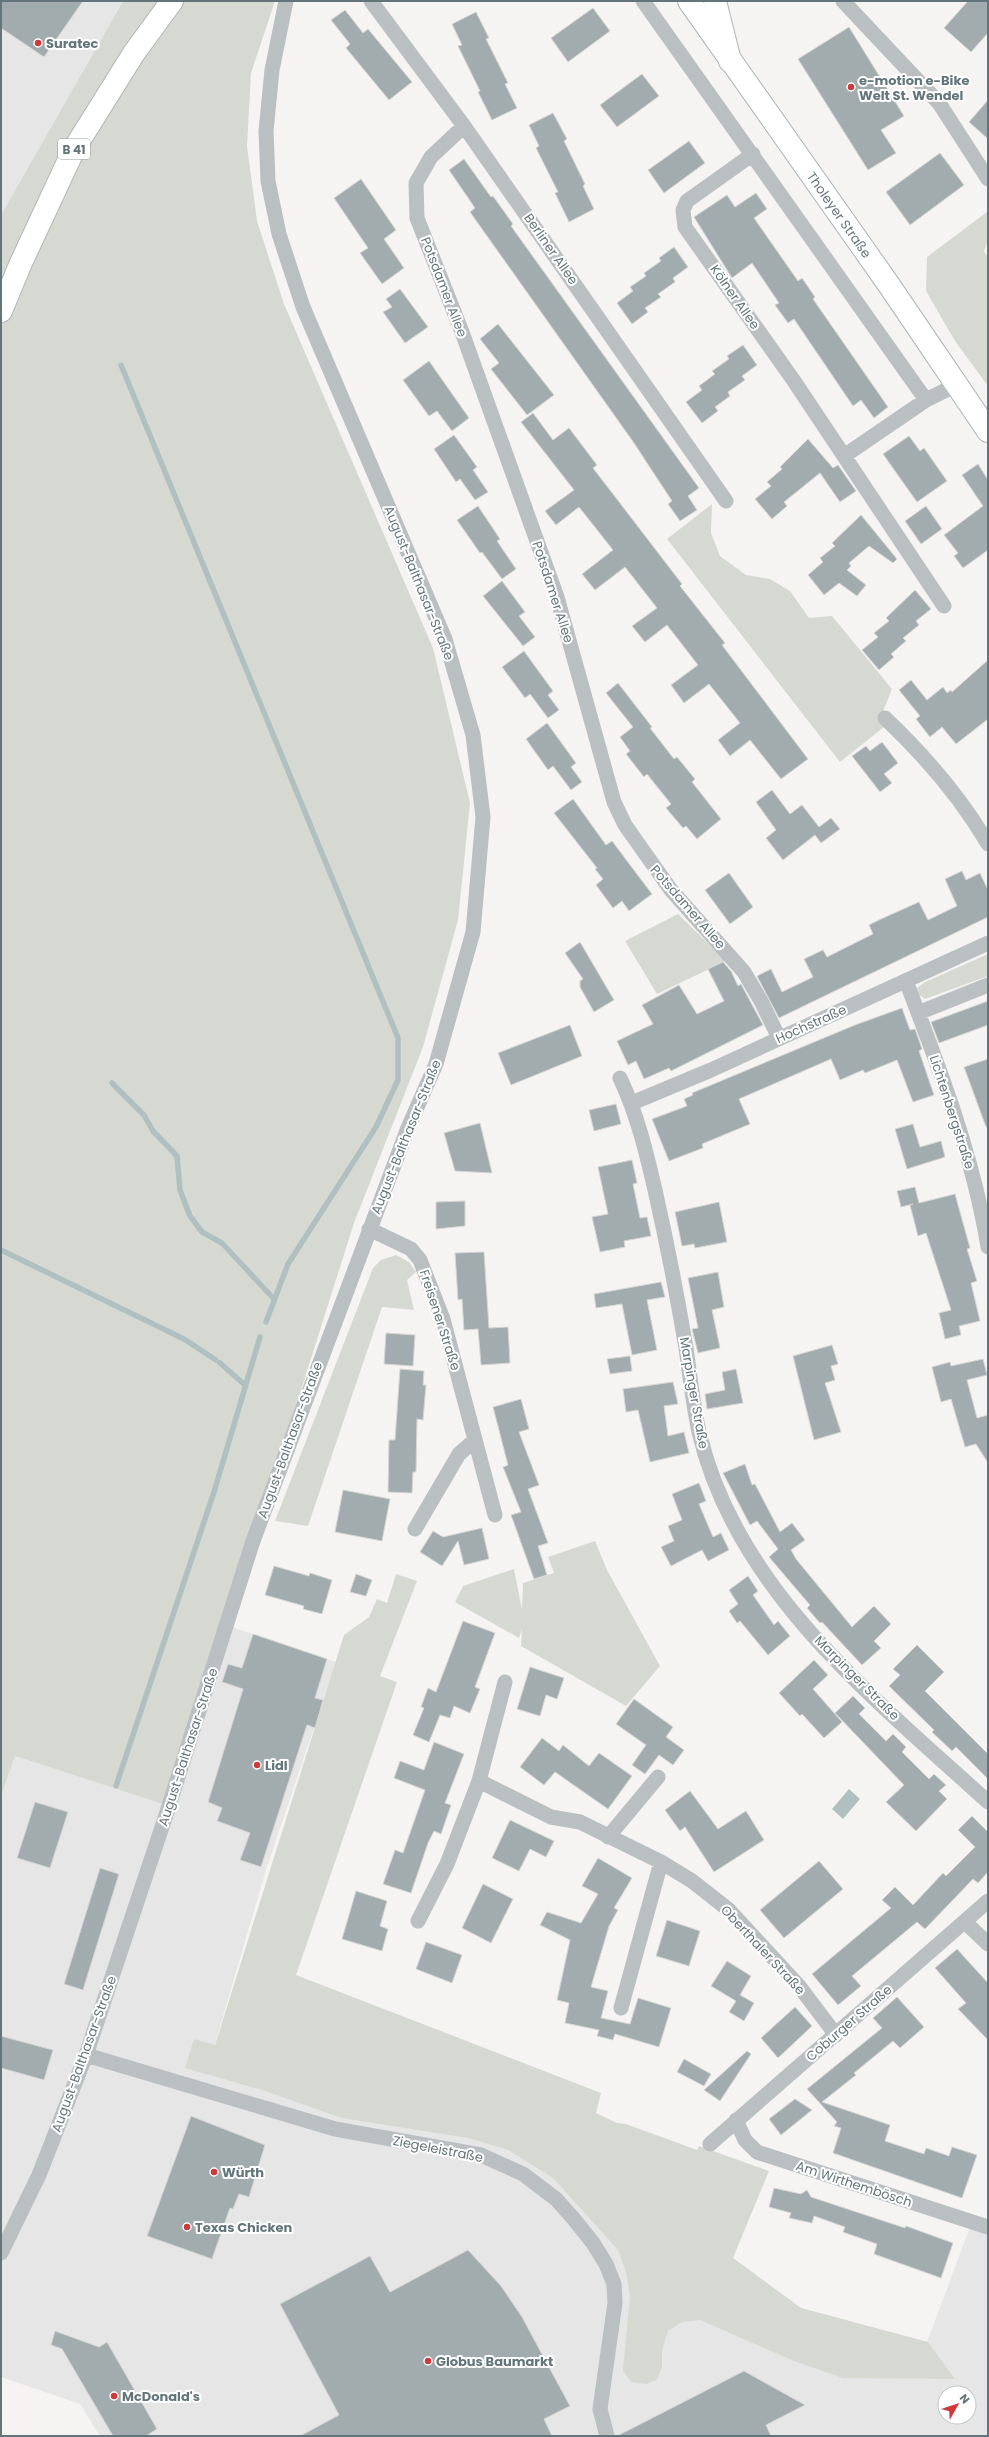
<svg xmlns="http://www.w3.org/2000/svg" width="989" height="2437" viewBox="0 0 989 2437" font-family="Poppins,sans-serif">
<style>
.built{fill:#e5e6e5;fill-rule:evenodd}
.green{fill:#d6d9d2}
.water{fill:#b0c0c0}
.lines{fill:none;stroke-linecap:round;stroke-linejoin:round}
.stream{stroke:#b0c0c0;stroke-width:5.5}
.building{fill:#a2acae;stroke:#d6d6d4}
.secondary-casing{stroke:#acb4b6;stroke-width:24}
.highway-casing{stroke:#b0b4b6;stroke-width:24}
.street{stroke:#babfc1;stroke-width:15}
.secondary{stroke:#fff;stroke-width:22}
.highway{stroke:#fff;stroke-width:22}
.poi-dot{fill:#ce393a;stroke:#fff;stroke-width:1.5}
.labels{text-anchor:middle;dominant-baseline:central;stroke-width:4;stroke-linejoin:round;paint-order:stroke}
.shield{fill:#fff;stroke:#929ea2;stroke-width:1}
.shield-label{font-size:12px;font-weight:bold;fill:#63757a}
.poi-label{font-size:13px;font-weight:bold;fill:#63757a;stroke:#fff;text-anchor:start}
.street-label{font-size:13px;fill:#63757a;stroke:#fff}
</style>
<rect width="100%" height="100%" fill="#f5f4f2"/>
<path class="built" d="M1 1H123L1 215Z
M226 1625 336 1662 266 1870 206 2074 265 2091 468 2138 508 2150 553 2178 618 2250 733 2258 801 2308 927 2342 970 2227 988 2232V2436H100L80 2404 1 2377V1796L15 1756 169 1806ZM945 2393H969V2417H945Z"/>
<path class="green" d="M123 1H275L251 73 247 146 257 221 284 304 433 648 470 803 458 920 423 1047 354 1223 169 1806 15 1756 1 1796V215Z
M987 212 988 241 984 251 988 258V386L955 341 926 291 927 257Z
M712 504 711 533 720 556 746 575 770 579 790 591 809 618 832 616 892 689 882 714 884 727 840 762 667 539Z
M678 914 726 961 657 994 625 941Z
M988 954V976L925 999 918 994 917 988 925 982Z
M396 1255 409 1262 416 1272 407 1280 414 1310 382 1307 308 1526 275 1521 373 1268 381 1260Z
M595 1541 607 1570 660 1666 626 1706 521 1646 522 1629 519 1638 455 1602 463 1586 514 1569 522 1610 523 1583 554 1573 548 1557Z
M396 1574 417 1581 380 1676 397 1682 296 1975 601 2093 596 2113 617 2123 626 2124 697 2150 699 2146 769 2171 733 2258 801 2308 928 2342 955 2379 843 2378 794 2361 700 2320 682 2322 668 2331 662 2350V2367L657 2379 647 2384 631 2382 623 2370 630 2297 626 2272 618 2250 553 2178 508 2150 468 2138 342 2118 265 2091 185 2068 194 2039 215 2045 344 1635 369 1617 377 1599 387 1603Z"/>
<path class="water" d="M849 1789 860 1799 843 1819 832 1809Z"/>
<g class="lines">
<path class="stream" d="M121 365 398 1038V1080L376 1127 288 1264 266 1322
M112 1083 144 1115 153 1131 177 1156 180 1190 190 1216 202 1232 222 1243 274 1299
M1 1250 184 1339 216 1360
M220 1363 245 1385
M116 1786 214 1492 260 1337"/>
</g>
<path class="building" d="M1 1H83L44 57 1 28Z
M968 1H988V33L971 52 944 28Z
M593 8 610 31 568 62 551 38Z
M345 10 363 33 368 29 412 82 389 100 346 48 350 44 331 20Z
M476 12 489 38 486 39 508 83 505 84 517 108 492 120 478 92 480 91 458 46 462 45 452 24Z
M849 27 904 116 881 130 896 153 868 170 798 59Z
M642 74 659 96 617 127 600 105Z
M988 100V139L969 122Z
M553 113 567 139 564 141 585 184 583 186 594 209 569 222 555 193 558 192 536 148 539 146 529 125Z
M689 141 705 163 664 193 648 170Z
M940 153 964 185 910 225 886 192Z
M464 159 491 197 493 196 513 224 511 226 699 488 688 496 697 510 680 521 668 504 672 501 634 443 470 212 475 208 449 170Z
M361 179 396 230 384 239 404 268 382 284 360 253 368 248 334 198Z
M756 193 767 209 754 218 798 281 802 278 815 297 813 299 888 407 874 418 861 400 853 406 794 319 788 323 775 305 779 303 752 263 732 278 694 217 727 195 735 207Z
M674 247 688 267 673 278 675 282 658 294 661 297 645 308 648 312 632 324 617 303 633 291 630 287 646 276 644 273 661 261 659 258Z
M400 289 428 327 405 343 383 312 392 307 386 299Z
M498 324 554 395 527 415 491 369 499 363 480 339Z
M743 345 757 365 742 376 745 380 728 392 730 396 715 407 718 411 702 423 686 402 702 390 699 386 715 374 712 371 729 359 727 356Z
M429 361 469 418 452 431 437 411 429 416 403 380Z
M533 413 553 440 569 428 597 465 593 468 682 584 680 586 725 643 722 645 808 759 781 779 750 740 730 756 718 740 740 723 709 684 684 703 671 685 698 665 667 625 645 642 632 626 657 608 625 567 595 590 582 574 613 550 579 507 556 525 545 511 574 490 521 422Z
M454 435 477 467 473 470 488 492 475 500 460 479 456 482 434 449Z
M909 436 920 451 924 448 947 481 917 502 883 454Z
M808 439 833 468 838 465 856 491 840 502 820 473 784 502 787 506 772 519 755 499 771 486 767 482 782 469 780 467Z
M978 464 988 480V550L963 568 954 556 958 553 944 535 983 506 962 475Z
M478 506 500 539 497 541 516 569 502 579 482 552 480 553 457 520Z
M926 506 942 529 921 544 905 521Z
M861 515 897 559 893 563 869 546 849 563 851 566 847 570 866 585 857 596 839 583 824 595 808 575 823 562 820 558 835 546 832 543Z
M502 581 525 612 519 616 535 637 523 646 483 596Z
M915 590 931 609 916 621 919 625 903 638 906 641 891 654 894 657 879 670 862 650 878 637 874 633 889 621 886 618Z
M524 651 553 691 548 695 559 710 548 718 530 694 525 698 502 667Z
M988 660V719L956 744 942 727 930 737 916 719 920 716 899 690 911 680 927 700 943 687 947 693 951 690 952 692Z
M618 683 652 727 650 728 674 759 677 757 695 779 692 782 721 819 697 839 686 826 683 828 666 808 671 804 647 774 644 777 626 754 630 751 620 737 633 727 606 693Z
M547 723 576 763 571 767 582 782 571 790 553 766 548 770 526 739Z
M882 742 898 763 884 774 892 783 880 792 852 756 866 746 870 751Z
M772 790 790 814 802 805 819 827 831 818 840 829 821 843 815 835 783 860 766 838 776 830 756 802Z
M573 799 606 845 612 841 652 894 629 911 622 901 613 908 596 885 603 879 595 869 597 868 554 813Z
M962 871 966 880 980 873 988 890V917L779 1018 757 976 771 969 782 992 813 977 804 959 823 950 827 957 873 934 869 925 881 919 919 902 928 920 957 906 945 879Z
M729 873 753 907 730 924 705 890Z
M580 942 614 1000 594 1012 580 987V981L583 979 565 953Z
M723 962 731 971 738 986 741 984 763 1025 671 1071 669 1068 644 1079 636 1061 628 1065 617 1041 653 1024 642 1005 679 985 697 1014 724 1001 708 969Z
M988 1001V1025L939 1043 931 1022Z
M902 1008 910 1030 915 1029 922 1049 919 1051 934 1095 913 1102 897 1060 865 1073 863 1070 840 1080 831 1059 739 1099 750 1124 702 1144 703 1148 669 1161 652 1119 687 1106 684 1099 693 1095 692 1093 855 1025Z
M570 1025 582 1056 511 1085 498 1053Z
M988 1059V1127H986L964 1067Z
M616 1104 621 1124 594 1131 589 1110Z
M480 1123 492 1173 455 1171 444 1133Z
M913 1124 920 1147 941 1141 945 1157 907 1169 895 1129Z
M632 1160 637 1183 633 1184 640 1218 647 1217 651 1236 624 1241 625 1247 600 1252 592 1217 608 1214 598 1167Z
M915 1187 919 1203 955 1194 970 1248 967 1249 977 1281 971 1283 980 1321 959 1326 961 1335 945 1339 939 1313 951 1310 926 1233 918 1236 910 1205 913 1204 901 1207 897 1191Z
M465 1201V1226L436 1229V1202Z
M719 1202 727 1242 695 1248 694 1244 682 1246 675 1212Z
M484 1252 489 1328 508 1327 510 1363 481 1365 478 1329 464 1330 462 1299 458 1300 455 1253Z
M718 1272 724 1307 712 1310 720 1348 698 1353 692 1329 698 1328 688 1278Z
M661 1282 665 1297 647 1300 657 1350 632 1355 622 1304 596 1308 594 1294Z
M386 1333 415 1335 413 1366 384 1364Z
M832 1345 838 1364 831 1366 835 1380 825 1383 841 1432 814 1440 793 1356Z
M630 1356 632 1371 610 1374 607 1359Z
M983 1359 987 1375 967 1380 977 1418 988 1415V1463L976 1444 965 1447 951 1399 941 1402 932 1367 950 1362 951 1366Z
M400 1369 424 1371 423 1385H426L423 1420 417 1419 416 1472H413L412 1493 388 1492 389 1440H395Z
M736 1369 743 1403 707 1409 705 1394 725 1390 722 1372Z
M673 1382 678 1404 664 1406 668 1436 684 1432 689 1453 650 1462 638 1410 626 1412 623 1389Z
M521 1399 529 1429 519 1432 539 1485 528 1489 548 1543 538 1546 547 1575 534 1579 511 1515 521 1512 503 1467 508 1465 493 1407Z
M745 1464 752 1485 755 1484 780 1532 792 1523 805 1540 791 1550 796 1559 852 1627 874 1606 891 1624 874 1641 881 1648 862 1665 822 1622 820 1623 807 1608 810 1605 769 1557 778 1549 757 1521 750 1525 723 1473Z
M699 1483 706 1501 699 1504 713 1537 721 1533 729 1550 708 1561 702 1550 671 1566 661 1547 674 1541 668 1526 682 1520 672 1494Z
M343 1490 390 1499 382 1541 335 1532Z
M482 1528 489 1559 464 1565 458 1541 442 1566 420 1552 433 1531 443 1537Z
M274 1566 309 1576 310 1573 332 1580 322 1614 303 1609 304 1606 265 1595Z
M356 1574 372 1580 366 1596 350 1592Z
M748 1576 758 1591 753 1595 774 1625 778 1621 790 1636 768 1655 740 1621 737 1623 729 1611 738 1604 729 1590Z
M463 1621 495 1633 475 1687 480 1689 470 1713 454 1706 450 1718 440 1715 429 1742 413 1735 424 1708 421 1707 428 1688 436 1692Z
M253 1634 327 1659 315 1698 323 1700 315 1728 307 1725 261 1867 240 1860 250 1833 217 1821 222 1808 208 1802 243 1689 222 1682 228 1664 242 1668Z
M917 1645 944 1672 925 1691 988 1754V1779L956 1747 952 1751 932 1732 934 1730 889 1686 900 1675 893 1669Z
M814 1660 828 1675 813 1689 842 1722 824 1738 802 1714 800 1716 779 1693Z
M530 1667 564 1678 557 1699 546 1695 540 1716 517 1709Z
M853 1696 865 1708 859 1714 886 1741 893 1734 906 1747 902 1752 929 1779 934 1774 946 1785 939 1791 947 1799 916 1831 886 1802 904 1785 835 1713Z
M634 1699 673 1727 666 1737 684 1750 673 1765 659 1755 645 1774 632 1765 646 1745 616 1724Z
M542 1738 559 1751 563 1745 589 1766 599 1753 632 1776 608 1809 555 1772 544 1785 520 1767Z
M434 1742 464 1754 445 1803 451 1805 441 1834 434 1831 428 1843 411 1893 383 1884 395 1850 403 1853 425 1790 394 1778 400 1761 424 1770Z
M690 1791 718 1829 746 1811 764 1840 714 1872 685 1827 680 1831 665 1810Z
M35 1802 68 1812 50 1868 17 1858Z
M972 1816 988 1832V1872L978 1883 973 1879 925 1929 917 1922 852 1976 861 1986 838 2005 812 1974 891 1908 882 1900 895 1887 913 1905 943 1873 946 1876 975 1847 958 1830Z
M510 1820 554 1841 546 1857 530 1849 519 1871 492 1858Z
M598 1858 632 1878 614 1908 618 1910 609 1926 591 1987 608 1991 601 2018 630 2024 638 1998 671 2008 659 2047 615 2034 613 2040 597 2036 599 2030 565 2023 569 2003 557 2000 570 1940 540 1925 547 1912 581 1923 598 1894 582 1886Z
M819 1861 843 1889 784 1938 760 1910Z
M100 1868 119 1874 83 1990 64 1984Z
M483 1884 513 1899 491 1943 462 1928Z
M356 1891 387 1901 380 1926 388 1929 382 1951 342 1939Z
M667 1920 700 1931 689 1966 656 1956Z
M426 1942 462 1955 452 1983 416 1969Z
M957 1949 988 1983V2040L958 2009 966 2003 935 1968Z
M727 1961 751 1976 740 1995 754 2003 744 2021 729 2012 736 2001 711 1986Z
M897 1997 924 2027 900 2048 893 2041 854 2073 856 2075 822 2102 890 2125 885 2141 924 2154 926 2148 949 2156 952 2147 977 2155 962 2198 833 2153 841 2128 834 2126 837 2122 807 2089 882 2028 873 2018Z
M795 2007 812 2026 778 2058 761 2038Z
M1 2036 53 2050 44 2080 1 2068Z
M747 2051 751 2054 720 2101 704 2090Z
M684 2059 711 2074 704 2086 677 2072Z
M795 2099 812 2110 781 2135 769 2119Z
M191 2116 265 2145 249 2197 239 2194 233 2209 230 2208 212 2259 147 2236Z
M774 2188 801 2194 807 2190 811 2197 905 2228 906 2226 953 2243 941 2278 874 2254 877 2244 843 2232 845 2227 814 2216 812 2223 789 2218 791 2213 769 2207Z
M468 2250 501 2286 522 2317 570 2406 544 2419 552 2436H300L339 2415 280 2304 370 2256 390 2292Z
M55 2331 99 2347 107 2342 157 2429 146 2436H113L62 2349 51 2345Z
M744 2371 805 2405 766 2425 771 2436H617Z"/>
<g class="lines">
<g class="secondary-casing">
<path id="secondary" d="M689 1 889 285 988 431"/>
</g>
<g class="highway-casing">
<path id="highway" d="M715 1 730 61
M1 311 20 265 74 149 134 53 172 1"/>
</g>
<path class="street" d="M371 1 464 126 726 501
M643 1 926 400
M843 1 939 103 988 179
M464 126 431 157 416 183 417 218 462 332 557 597 614 802 625 825 671 890 744 972 761 1001 779 1038
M753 154 687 201 683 210 685 227 794 381 844 456
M944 606 844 456 926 400 956 385
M885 718C925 756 960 796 988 844
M906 981C939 1067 973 1155 988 1247
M918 1013 988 985
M620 1078C637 1114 646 1151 655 1190 667 1243 677 1295 686 1348 690 1376 693 1404 699 1432 736 1590 873 1697 988 1802
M632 1103 711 1070 988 943
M369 1229 411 1249 420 1260 443 1319 495 1515
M415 1529 459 1454 475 1440
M479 1781 551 1817 580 1822 661 1862 692 1881 729 1910 799 1986 836 2035
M608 1837 658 1777
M418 1921 447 1864 479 1781 505 1682
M965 1922 988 1944
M621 2008 661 1862
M86 2055 335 2129 481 2155 523 2174 556 2199 573 2218 593 2243 606 2264 614 2284 615 2303 600 2409 607 2436
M736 2120 745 2140 757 2152 988 2227
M710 2144 988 1901
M1 2253 39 2175 86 2055 165 1818 253 1541 408 1128 436 1064 473 932 483 817 473 735 445 639 303 307 279 234 268 181 266 131 272 70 286 1"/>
<use href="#secondary" class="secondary"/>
<use href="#highway" class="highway"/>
</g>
<g class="poi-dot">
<circle cx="38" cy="43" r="4"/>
<circle cx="851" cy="87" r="4"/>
<circle cx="257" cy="1765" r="4"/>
<circle cx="214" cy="2172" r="4"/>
<circle cx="187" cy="2227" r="4"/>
<circle cx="428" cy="2361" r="4"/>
<circle cx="114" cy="2396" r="4"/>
</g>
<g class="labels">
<rect class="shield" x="58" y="139" width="32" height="20" rx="3"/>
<g class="shield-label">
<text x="74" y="149">B 41</text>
</g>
<g class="poi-label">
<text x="46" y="43">Suratec</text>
<text x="859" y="80">e-motion e-Bike<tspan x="859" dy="15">Welt St. Wendel</tspan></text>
<text x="265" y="1765">Lidl</text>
<text x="222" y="2172">Würth</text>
<text x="195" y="2227">Texas Chicken</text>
<text x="436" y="2361">Globus Baumarkt</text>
<text x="122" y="2396">McDonald's</text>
</g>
<g class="street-label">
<text transform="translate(839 215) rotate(55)">Tholeyer Straße</text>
<text transform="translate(551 249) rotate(55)">Berliner Allee</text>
<text transform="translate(444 287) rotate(69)">Potsdamer Allee</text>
<text transform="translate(735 297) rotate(55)">Kölner Allee</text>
<text transform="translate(419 583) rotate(68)">August-Balthasar-Straße</text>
<text transform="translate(553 592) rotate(72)">Potsdamer Allee</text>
<text transform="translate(688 907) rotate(49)">Potsdamer Allee</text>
<text transform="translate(811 1024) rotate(-24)">Hochstraße</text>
<text transform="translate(952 1112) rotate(72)">Lichtenbergstraße</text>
<text transform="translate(406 1137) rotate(-68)">August-Balthasar-Straße</text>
<text transform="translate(440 1320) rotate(72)">Freisener Straße</text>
<text transform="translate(694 1393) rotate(80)">Marpinger Straße</text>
<text transform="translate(290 1440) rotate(-70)">August-Balthasar-Straße</text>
<text transform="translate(857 1678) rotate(45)">Marpinger Straße</text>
<text transform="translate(188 1747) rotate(-72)">August-Balthasar-Straße</text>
<text transform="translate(763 1950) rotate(47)">Oberthaler Straße</text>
<text transform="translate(849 2023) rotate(-41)">Coburger Straße</text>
<text transform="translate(84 2054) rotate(-70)">August-Balthasar-Straße</text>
<text transform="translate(438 2149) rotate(11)">Ziegeleistraße</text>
<text transform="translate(854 2184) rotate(18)">Am Wirthembösch</text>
</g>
</g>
<rect width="989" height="2437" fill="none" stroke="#63757a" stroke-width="4"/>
<g transform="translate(957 2405) rotate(51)"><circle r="19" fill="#ffffff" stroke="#c1c8ca"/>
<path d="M0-3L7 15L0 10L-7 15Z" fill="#ce393a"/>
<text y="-6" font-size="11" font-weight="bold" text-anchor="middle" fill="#63757a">N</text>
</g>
</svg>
